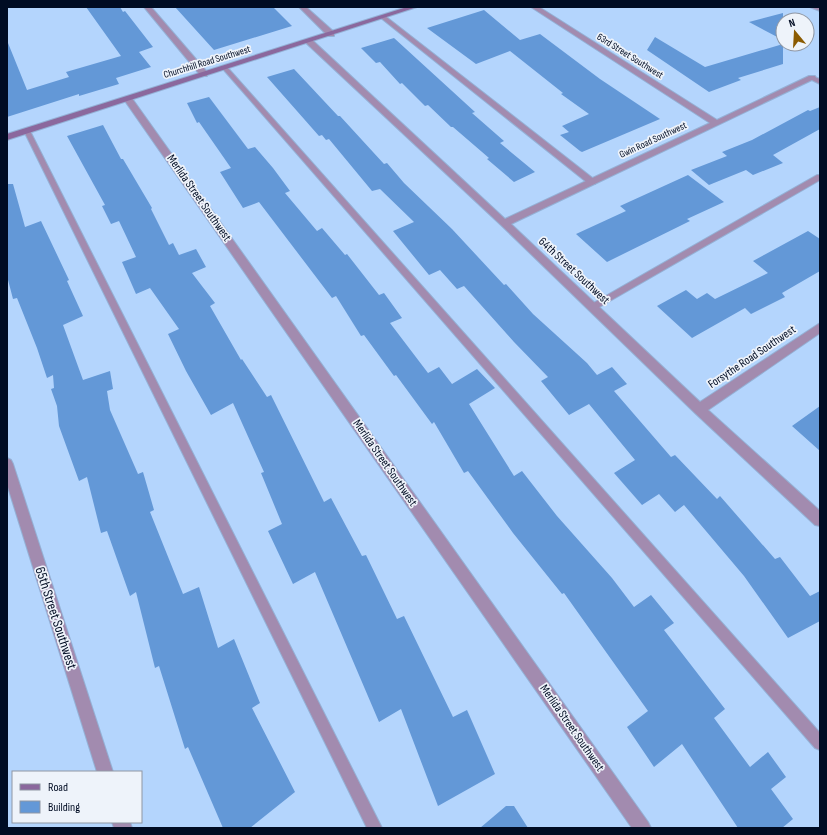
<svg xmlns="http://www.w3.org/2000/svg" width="827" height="835" viewBox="0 0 827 835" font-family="'Sofia Sans Condensed',sans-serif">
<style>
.building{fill:#6398d7}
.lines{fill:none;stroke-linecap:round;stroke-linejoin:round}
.lane-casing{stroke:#94b1d6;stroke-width:2}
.street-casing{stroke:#94b1d6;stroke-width:2}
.secondary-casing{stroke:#94b1d6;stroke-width:2}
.lane{fill:#a28baf;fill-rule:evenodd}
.street{fill:#a28baf;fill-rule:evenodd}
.secondary{fill:#8b689d;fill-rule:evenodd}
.labels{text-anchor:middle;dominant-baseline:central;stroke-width:3.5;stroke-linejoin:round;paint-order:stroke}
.far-street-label{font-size:10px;fill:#000c23;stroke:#eef3fa}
.street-label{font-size:12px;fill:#000c23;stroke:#eef3fa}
.near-street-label{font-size:14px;fill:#000c23;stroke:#eef3fa}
</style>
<rect width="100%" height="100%" fill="#b4d5fd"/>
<path class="building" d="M86 7H120L123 12 125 11 153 47 139 52 151 67 116 78 119 84 79 96V94L7 117V43H8L27 90 69 77 66 72 121 56Z
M175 7H273L292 26 214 50Z
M484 10 520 40 540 34 600 79 660 119 582 152 580 151 560 135 569 132 562 126 589 114 561 94 563 93 510 51 476 64 427 28Z
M783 13V40L749 22Z
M655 37 705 67 783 44V64L738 78 741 80 709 92 647 50Z
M394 38 475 112 472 113 504 141 500 143 535 172 514 182 487 159 489 158 453 127H451L428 105 425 106 402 83 400 84 380 62 376 63 361 48Z
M294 69 338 116H340L384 164 387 163 404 183 452 229 504 285 506 284 533 314 587 363 597 375 612 367 627 384 614 391 671 457 675 455 717 499 720 496 775 559 780 557 810 596 820 591V621L788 638 744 576 684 505 675 512 659 494 642 505 614 473 635 460 589 404 569 415 541 381 548 377 514 342 464 286 457 289 440 270 429 275 393 231 414 222 380 189 372 191 329 139 326 140 322 135 319 136 267 77Z
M209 97 248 149 255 147 273 168 290 191 285 193 317 231 322 228 345 255 347 254 379 295 384 293 402 318 390 323 428 373 439 367 452 384 477 369 495 388 469 404 514 476 522 471 557 516 612 578 634 607 651 595 674 623 664 630 725 709 714 718 750 767 768 752 786 777 771 789 793 819 782 828H738L682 744 654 767 627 727 648 711 564 593 562 594 513 533 468 471 464 473 434 422 432 424 396 375 394 376 364 335 361 336 336 296 332 298 259 202 243 208 220 172 231 168 199 122 197 123 187 103Z
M820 107V129L773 155 783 163 753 175 746 170 709 185 691 170 727 156 722 152 752 140 808 110 810 111Z
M103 125 121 159H123L152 208 151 209 169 245 173 243 179 255 196 249 206 267 192 273 215 303 210 306 241 360 242 359 267 397 271 395 324 502 331 498 362 556 366 555 397 619 404 616 453 717 467 710 495 774 438 806 401 709 379 722 315 572 293 584 268 531 282 524 261 473 264 472 233 403 211 415 186 371 168 334 179 329 150 288 136 294 122 262 136 257 119 221 111 224 102 206 105 205 67 136Z
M688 175 724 202 687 219 690 221 607 262 576 234 626 211 620 206Z
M7 184H13L25 227 41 221 69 280 67 281 83 316 63 325 83 380 110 371 113 389 107 391 110 410 138 474 143 472 154 510 150 512 183 594 199 587 218 648 234 639 260 703 252 708 295 792 250 828H223L188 747 185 749 159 666 155 668 136 592 130 596 107 531 101 533 87 477 79 481 59 426 57 406 51 389 54 388 53 375 47 378 37 348 17 298 13 299 7 276Z
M808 231 820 239V271L782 293 785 297 751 314 745 308 692 338 657 306 686 290 697 299 707 293 715 299 768 273 753 261Z
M820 406V451L792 426Z
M506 806H514L528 828H480Z"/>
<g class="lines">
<g class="lane-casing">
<path id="lane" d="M381 16H385L595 180V184H589L381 18Z
M223 67H227L820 733V750L815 748 223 69Z
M810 77H814L820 79V84L810 79Z
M27 129 30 131 382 828H367L24 131Z
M817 175H820V180L596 309H590L589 307 590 305Z"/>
</g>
<g class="street-casing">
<path id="street" d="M144 7H151L207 72V76H201Z
M299 7H306L334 32V36H328Z
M531 7H539L717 120 809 76H815L816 78 511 224 700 402 820 323V333L708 410 820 511V526L815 525 695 413 501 225 304 41 308 39H311L505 219 710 123Z
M810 7H820V11Z
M125 97H131L648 822 651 828H632L125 101Z
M7 458 11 460 13 464 113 772H97L7 484Z
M112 822H130L132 828H114Z"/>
</g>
<g class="secondary-casing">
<path id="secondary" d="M407 7H417L7 140V134Z"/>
</g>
<use href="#lane" class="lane"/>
<use href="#street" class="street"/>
<use href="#secondary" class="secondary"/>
</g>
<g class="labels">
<g class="far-street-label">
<text transform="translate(630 56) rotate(32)">63rd Street Southwest</text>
<text transform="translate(207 62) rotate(-17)">Churchhill Road Southwest</text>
<text transform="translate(653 140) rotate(-25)">Gwin Road Southwest</text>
</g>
<g class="street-label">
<text transform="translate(199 198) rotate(55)">Merlida Street Southwest</text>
<text transform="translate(574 271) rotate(43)">64th Street Southwest</text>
<text transform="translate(752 357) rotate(-34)">Forsythe Road Southwest</text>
<text transform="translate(385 463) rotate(55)">Merlida Street Southwest</text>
<text transform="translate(572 728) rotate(55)">Merlida Street Southwest</text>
</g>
<g class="near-street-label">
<text transform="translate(56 618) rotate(72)">65th Street Southwest</text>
</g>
</g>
<rect width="827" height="835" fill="none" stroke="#000c23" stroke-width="16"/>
<rect x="12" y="771" width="130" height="52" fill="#eef3fa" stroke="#8f97a4"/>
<rect x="20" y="784" width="20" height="6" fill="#8b689d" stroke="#8f97a4"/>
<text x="48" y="791" font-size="12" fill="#000c23">Road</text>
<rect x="20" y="801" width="20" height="12" fill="#6398d7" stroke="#8f97a4"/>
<text x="48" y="811" font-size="12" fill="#000c23">Building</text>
<g transform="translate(795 32) rotate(342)"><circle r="19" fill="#eef3fa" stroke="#8f97a4"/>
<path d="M0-3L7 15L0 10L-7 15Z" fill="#8b5b02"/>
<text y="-6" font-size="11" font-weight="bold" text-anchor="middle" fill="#000c23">N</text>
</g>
</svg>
